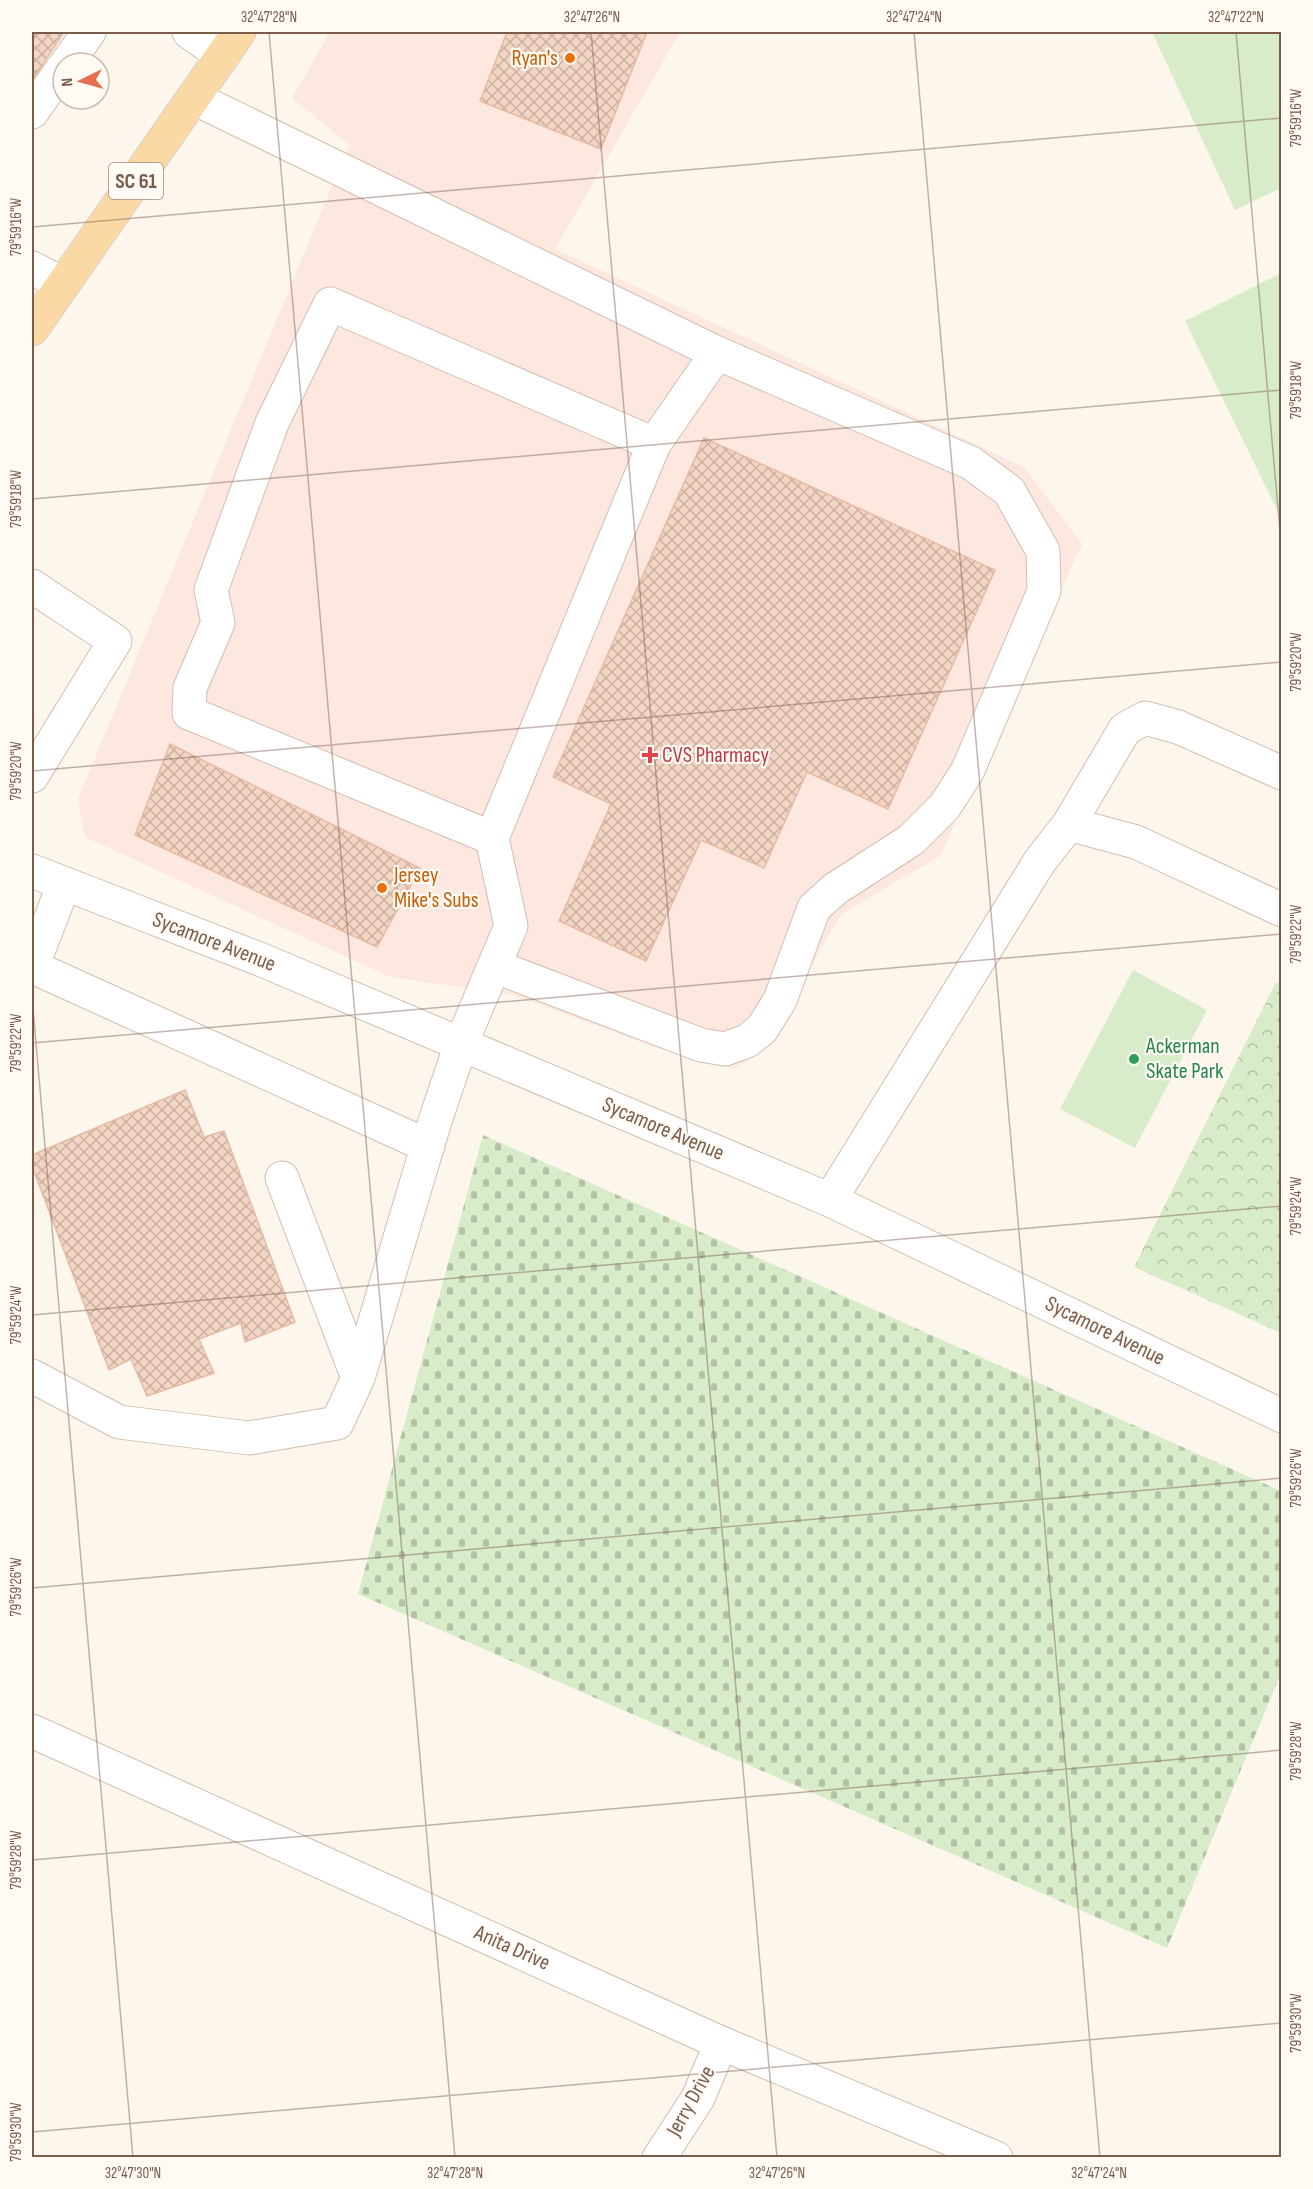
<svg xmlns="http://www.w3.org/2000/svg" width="1313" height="2189" viewBox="0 0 1313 2189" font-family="'Sofia Sans Condensed',sans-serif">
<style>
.commercial{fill:#fde8e0}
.cemetery{fill:url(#cemetery-stones)}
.park{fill:url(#park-crowns)}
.pitch{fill:#d8ecc9}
.building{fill:url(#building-cross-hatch);stroke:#e6bba3;stroke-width:1.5}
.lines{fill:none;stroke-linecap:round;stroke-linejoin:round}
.minor-casing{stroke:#d1beb0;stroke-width:35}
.major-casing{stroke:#dad1cd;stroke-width:35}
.minor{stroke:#fff;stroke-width:33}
.major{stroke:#fbd9a5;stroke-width:33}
.ticks{fill:none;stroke:#7a5c4d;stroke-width:1.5;stroke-opacity:0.45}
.food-dot{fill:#e8710a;stroke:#fffaf3;stroke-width:2}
.health-dot{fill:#e0444e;stroke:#fffaf3;stroke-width:2}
.leisure-dot{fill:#2e9e5b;stroke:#fffaf3;stroke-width:2}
.labels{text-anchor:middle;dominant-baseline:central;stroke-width:4.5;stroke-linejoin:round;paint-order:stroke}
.shield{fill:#fffaf3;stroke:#a28b7f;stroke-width:1.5}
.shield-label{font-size:21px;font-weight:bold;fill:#7a5c4d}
.food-label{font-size:22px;fill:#c56008;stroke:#fffaf3;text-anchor:end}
.health-label{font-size:22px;fill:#be3a42;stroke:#fffaf3;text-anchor:start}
.street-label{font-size:22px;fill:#7a5c4d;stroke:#fffaf3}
.leisure-label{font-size:22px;fill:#27864d;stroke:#fffaf3;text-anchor:start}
.neatline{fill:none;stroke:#7a5c4d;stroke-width:2}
.ticks-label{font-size:15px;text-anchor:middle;fill:#7a5c4d}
</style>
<defs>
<pattern id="cemetery-stones" width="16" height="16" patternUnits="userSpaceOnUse" patternTransform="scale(1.5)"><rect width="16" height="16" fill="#d8ecc9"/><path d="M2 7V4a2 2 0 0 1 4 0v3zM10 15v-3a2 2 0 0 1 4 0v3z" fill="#b4c2a5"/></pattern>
<pattern id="park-crowns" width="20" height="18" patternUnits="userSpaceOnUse" patternTransform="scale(1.5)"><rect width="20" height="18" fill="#d8ecc9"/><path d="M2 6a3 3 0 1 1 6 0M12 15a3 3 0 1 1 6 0" fill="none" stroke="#b4c2a5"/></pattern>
<pattern id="building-cross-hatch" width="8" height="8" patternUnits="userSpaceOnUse" patternTransform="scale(1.5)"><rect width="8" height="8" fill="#f3d5c3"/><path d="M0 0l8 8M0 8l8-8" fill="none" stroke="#cab0a1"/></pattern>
</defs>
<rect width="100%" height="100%" fill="#fdf6ec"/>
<path class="commercial" d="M330 32H680L555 249 1024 467 1082 544 940 856 842 914 804 977 771 1045 734 1069 655 1047 510 994 390 977 85 837 78 799 349 145 292 98Z"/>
<path class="cemetery" d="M483 1135 1281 1491V1673L1167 1948 358 1594Z"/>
<path class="park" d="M1276 982 1282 984 1281 1333 1134 1267Z"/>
<path class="pitch" d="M1152 32H1281V188L1235 210Z
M1281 273V518L1185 321Z
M1133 970 1207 1010 1135 1148 1060 1109Z"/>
<path class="building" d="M32 32H64L32 81Z
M507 32H647L601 149 480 101Z
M704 438 995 570 888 809 807 772 764 868 701 840 646 961 559 921 611 804 553 777Z
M170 744 420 868 377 947 135 835Z
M185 1090 204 1137 224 1131 295 1322 245 1342 241 1323 199 1339 214 1373 147 1396 131 1359 109 1370 32 1166V1155Z"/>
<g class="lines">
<g class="minor-casing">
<path id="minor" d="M189 32 223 56
M67 63 89 32
M194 98 717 353 971 463 1009 491 1043 551 1044 591 968 770 945 806 911 840 835 889 814 908 780 1000 762 1029 747 1041 725 1049 701 1045 494 966
M32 112 63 68
M32 268 63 284
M32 586 115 641 32 776
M1069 824 1136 842 1282 910
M492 838 654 444
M32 871 262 960 830 1200 1282 1416
M32 967 64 884
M33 967 428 1146
M282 1178 358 1378
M830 1200 1040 861 1069 824 1125 729 1145 718 1178 727 1282 773
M32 1376 119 1422 249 1438 337 1423 358 1378 435 1121 461 1044 511 926 492 838 189 713 190 688 218 623 211 590 272 423 330 304 654 444 717 353
M32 1731 721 2043 996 2158
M659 2158 698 2098 721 2043"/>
</g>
<g class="major-casing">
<path id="major" d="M32 329 239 32"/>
</g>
<use href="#minor" class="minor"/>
<use href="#major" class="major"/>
</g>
<path class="ticks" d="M269 32 455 2158M591 32 777 2158M914 32 1100 2158M1236 32 1282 554M32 227 1282 118M32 499 1282 390M32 771 1282 662M32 997 133 2158M32 1043 1282 934M32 1315 1282 1206M32 1588 1282 1478M32 1860 1282 1750M32 2132 1282 2023"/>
<g class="food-dot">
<circle cx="570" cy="58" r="6"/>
<circle cx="382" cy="888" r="6"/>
</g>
<path class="health-dot" d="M647 746h6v6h6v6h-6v6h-6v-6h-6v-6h6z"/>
<circle class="leisure-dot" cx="1134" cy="1059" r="6"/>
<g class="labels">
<rect class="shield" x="109" y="163" width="54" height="36" rx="4.5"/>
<g class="shield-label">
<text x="136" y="181">SC 61</text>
</g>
<g class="food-label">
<text x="558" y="58">Ryan's</text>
<text x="394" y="875" text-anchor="start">Jersey<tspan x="394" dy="25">Mike's Subs</tspan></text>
</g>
<g class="health-label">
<text x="662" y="755">CVS Pharmacy</text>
</g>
<g class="street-label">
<text transform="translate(214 942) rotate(21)">Sycamore Avenue</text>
<text transform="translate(663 1129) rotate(23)">Sycamore Avenue</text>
<text transform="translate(1105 1331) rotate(26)">Sycamore Avenue</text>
<text transform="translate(512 1948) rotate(24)">Anita Drive</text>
<text transform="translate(691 2101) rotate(-61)">Jerry Drive</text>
</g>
<g class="leisure-label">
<text x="1146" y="1046">Ackerman<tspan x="1146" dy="25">Skate Park</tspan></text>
</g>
</g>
<rect width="1313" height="2189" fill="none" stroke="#fffaf3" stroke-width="66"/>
<g transform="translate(81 81) rotate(265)"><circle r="28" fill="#fffaf3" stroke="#cabbb1" stroke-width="1.5"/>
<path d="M0-4.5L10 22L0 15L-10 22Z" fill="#e76f51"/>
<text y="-9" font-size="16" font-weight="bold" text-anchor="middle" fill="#7a5c4d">N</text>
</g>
<rect x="33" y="33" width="1247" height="2123" class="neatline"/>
<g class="ticks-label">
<text x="269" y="22">32°47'28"N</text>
<text x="592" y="22">32°47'26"N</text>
<text x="914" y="22">32°47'24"N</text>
<text x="1236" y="22">32°47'22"N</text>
<text transform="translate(1296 118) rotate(-90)" y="5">79°59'16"W</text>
<text transform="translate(16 227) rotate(-90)" y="5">79°59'16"W</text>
<text transform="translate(1296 390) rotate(-90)" y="5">79°59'18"W</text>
<text transform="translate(16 499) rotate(-90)" y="5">79°59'18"W</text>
<text transform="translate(1296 662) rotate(-90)" y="5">79°59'20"W</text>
<text transform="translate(16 771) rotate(-90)" y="5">79°59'20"W</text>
<text transform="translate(1296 934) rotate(-90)" y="5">79°59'22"W</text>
<text transform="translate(16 1043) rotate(-90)" y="5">79°59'22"W</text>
<text transform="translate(1296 1206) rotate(-90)" y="5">79°59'24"W</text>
<text transform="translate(16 1315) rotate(-90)" y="5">79°59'24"W</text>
<text transform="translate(1296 1478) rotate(-90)" y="5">79°59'26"W</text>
<text transform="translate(16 1587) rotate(-90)" y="5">79°59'26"W</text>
<text transform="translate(1296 1751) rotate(-90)" y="5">79°59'28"W</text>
<text transform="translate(16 1860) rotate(-90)" y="5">79°59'28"W</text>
<text transform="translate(1296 2023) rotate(-90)" y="5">79°59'30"W</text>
<text transform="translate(16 2132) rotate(-90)" y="5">79°59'30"W</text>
<text x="133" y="2178">32°47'30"N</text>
<text x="455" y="2178">32°47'28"N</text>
<text x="777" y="2178">32°47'26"N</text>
<text x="1099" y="2178">32°47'24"N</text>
</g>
</svg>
